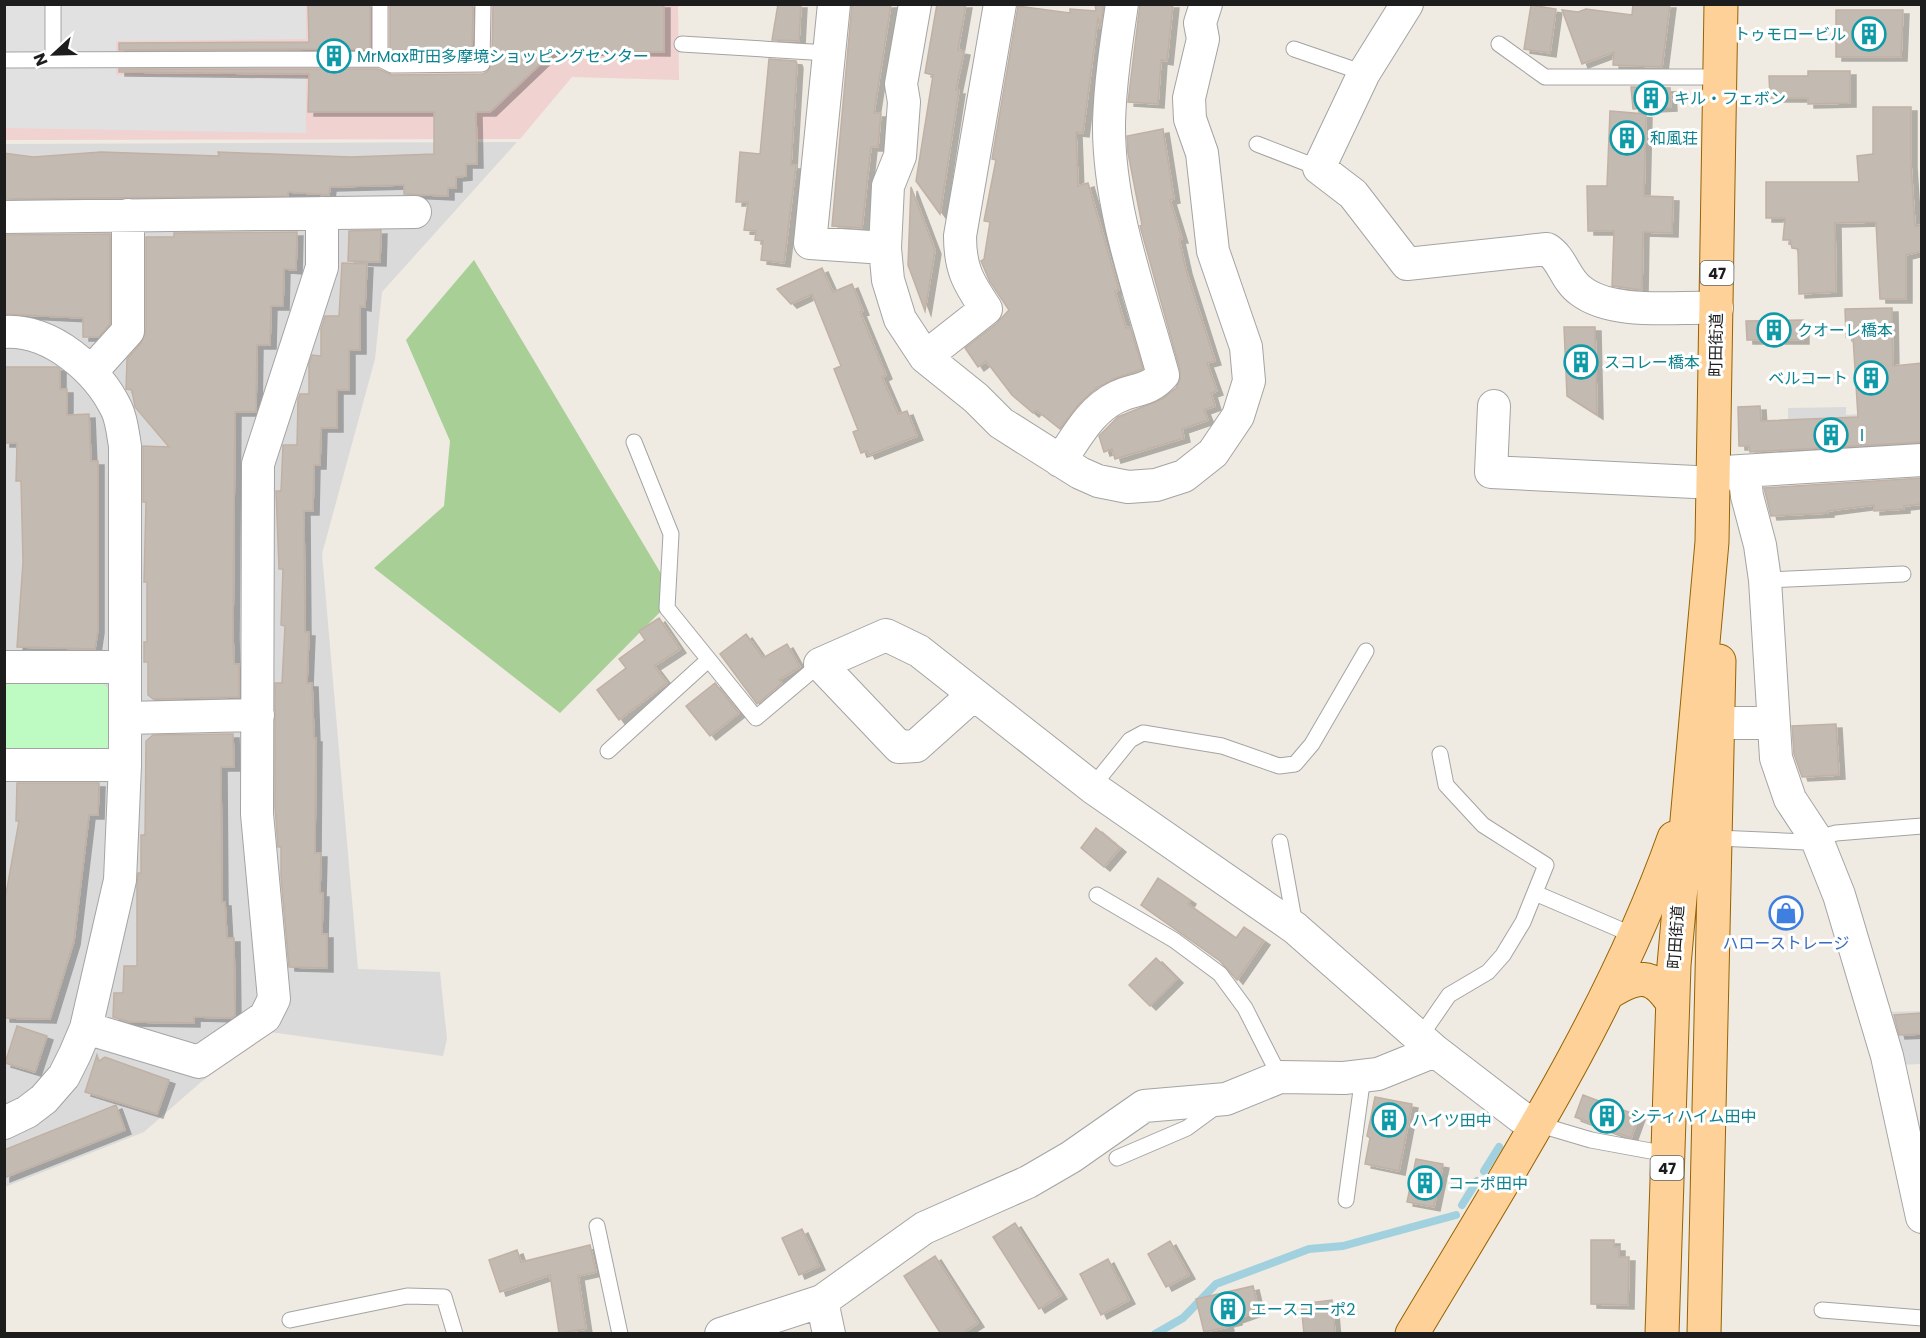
<svg xmlns="http://www.w3.org/2000/svg" width="1926" height="1338" viewBox="0 0 1926 1338" font-family="Poppins,'Noto Sans JP',sans-serif">
<style>
.residential{fill:#dbdada}
.commercial{fill:#f0d2d1}
.forest{fill:#a7cf96}
.park{fill:#bdfbc2}
.parking{fill:#e1e1e1}
.lines{fill:none;stroke-linecap:round;stroke-linejoin:round}
.stream{stroke:#a1d1de;stroke-width:8}
.building{fill:#c3bab2;stroke:#c1b1a4;stroke-width:1.5;filter:url(#shadow)}
.service-casing{stroke:#a4a4a4;stroke-width:17}
.minor-casing{stroke:#a4a4a4;stroke-width:34}
.primary-casing{stroke:#966300;stroke-width:35}
.service{stroke:#fff;stroke-width:15}
.minor{stroke:#fff;stroke-width:32}
.primary{stroke:#fed198;stroke-width:33}
.labels{text-anchor:middle;dominant-baseline:central;stroke-width:6;stroke-linejoin:round;paint-order:stroke}
.shield{fill:#fff;stroke:#616161;stroke-width:1.5}
.shield-label{font-size:15px;font-weight:bold;fill:#1d1d1d}
.culture-label{font-size:16px;fill:#0d838f;stroke:#fff;text-anchor:start}
.street-label{font-size:16px;fill:#1d1d1d;stroke:#fff}
.shop-label{font-size:16px;fill:#366cbe;stroke:#fff}
</style>
<defs>
<filter id="shadow"><feDropShadow dx="6" dy="4" stdDeviation="0" flood-color="#0004"/></filter>
</defs>
<rect width="100%" height="100%" fill="#efeae2"/>
<path class="residential" d="M517 142 382 292 375 359 322 554 358 969 440 972 447 1039 443 1056 270 1032 201 1082 144 1132 5 1187V144Z
M1846 407V415L1921 409V449L1789 460 1788 408Z
M1921 1011V1064L1897 1065 1884 1012Z"/>
<path class="commercial" d="M4 5H678L679 80 572 77 520 139 5 140Z"/>
<path class="forest" d="M474 260 675 597 560 713 374 568 444 506 450 441 406 340Z"/>
<path class="park" d="M5 681H100L109 689 108 749 97 755 5 754Z"/>
<path class="parking" d="M5 5H306V39L116 41V75L306 77V133L5 128Z"/>
<g class="lines">
<path class="stream" d="M1484 1171 1499 1147
M1462 1205 1477 1181
M1155 1334 1183 1318 1216 1284 1309 1249 1343 1246 1456 1215"/>
</g>
<path class="building" d="M308 4H370V49L119 50V43L309 42Z
M390 4H473L472 54 394 55 390 53Z
M493 4H664V52L554 51 490 112H476L477 164H466V176L456 177V188H448V196L404 194V185L330 187 329 195 288 192V196L4 199V153L33 157 101 152 219 156 218 152 351 157 434 154V112H308L309 74 119 72V69H378L392 75 483 74 487 72 492 65Z
M778 4H801L799 41 772 40Z
M852 4H891L874 113H881L878 147H871L862 228 832 226Z
M937 4H966L958 50 964 51 956 90H959L940 214 916 181 933 75 925 73Z
M1095 4 1104 5 1100 28 1098 17 1083 133 1076 132 1078 186 1088 183 1119 290 1115 291 1126 328 1130 327 1143 369 1116 378 1096 388 1078 405 1060 429 1036 410 1033 413 1012 395 986 361 978 367 965 348 997 323 1009 310 990 282 981 261 984 259 990 222 984 221 996 160 992 159 1018 6 1070 13V9L1096 11Z
M1140 4H1173L1167 61 1161 60 1158 104 1128 102Z
M1633 4H1670L1662 67 1613 65 1614 52 1582 64 1562 10 1578 12 1586 9 1632 15Z
M1531 5 1556 9 1550 53 1524 49Z
M1836 10H1903L1901 57H1836Z
M769 59 796 61 797 64 791 165H796L784 263 761 260 763 241 755 240 756 231 744 230 748 202H736L740 152 760 154Z
M1808 71H1850V103L1808 104V98H1770L1769 76H1808Z
M1631 87 1670 88 1671 107 1633 109Z
M1873 107H1911V164L1915 226 1922 225V251L1906 255V299H1880L1876 222 1835 223 1836 292 1799 294 1798 249 1792 248 1790 240H1783L1785 218H1766V182H1859L1857 156 1873 154Z
M1610 111 1646 114 1644 196 1673 197 1672 233 1643 232 1642 290 1612 286 1614 231H1588L1587 186H1607Z
M1163 129 1174 199 1170 200 1182 239H1179L1186 270 1215 361 1207 363 1217 391 1211 393 1215 406 1204 410 1208 420 1182 429 1184 438 1115 459 1112 449 1104 452 1099 436 1118 417 1162 399 1176 388 1180 379V370L1140 226 1142 225 1128 153 1127 136Z
M911 187 935 250 925 311 908 265Z
M381 230 380 262 348 261 349 231Z
M297 232 296 270 284 269 283 306H271L270 345H257L256 412H235L233 635 234 664H239V697L153 699 148 695V662H144V642H147V582H144L146 502H143V446L169 447 135 407 132 390 126 389 127 359 141 343 146 331V237H174V233Z
M110 234V324L99 337H83V318L4 314V235Z
M342 263 367 264 365 307 360 306V350H349V390H337V428H321L320 465H314L313 511H304L305 632H309L307 683H312L314 738H316L315 853H321L320 893H323L322 934H327V968L289 967 281 877V847H278L275 806V683H282L285 626 281 625 283 569H279L276 491H281L283 445H297L298 400 300 394H309V364L312 355 321 356V329L325 316H339Z
M822 268 833 292 852 284 863 311 860 312 886 375 882 377 898 414 907 411 917 436 869 455 867 451 861 453 853 432 858 430 834 369 841 366 812 294 791 304 777 289Z
M1892 308 1893 366 1922 363V442L1750 452 1749 446H1739L1738 407 1760 406 1761 421 1858 417 1853 337H1846L1845 309Z
M1803 320V340H1747L1746 321Z
M1564 327H1595L1597 415 1567 396Z
M4 367H57L60 369V389H67V415L89 414 91 461H98V629L95 649 17 647 23 562 21 481H16L17 443H4Z
M1922 478V504L1904 506V509L1874 511V505L1828 511V513L1771 516 1764 488Z
M659 618 680 649 654 666 667 683 619 720 597 690 626 668 619 659 645 640 639 631Z
M746 634 763 658 787 644 800 667 779 680 782 683 757 704 720 654Z
M715 683 739 713 710 736 686 706Z
M1836 724 1839 775 1802 777 1794 754 1792 726Z
M233 734 234 767H221L222 902H225L227 938H234L235 1016 231 1018 194 1017V1023L129 1022 113 1017 114 993H123L124 966H137V885L138 873H141V835H145L146 741 153 735Z
M17 783H99L98 815H89L74 941 50 1019 4 1018V905L19 821H16Z
M1096 828 1120 848 1104 867 1081 848Z
M1158 878 1190 900 1188 904 1236 938 1244 927 1264 941 1237 980 1220 961 1141 905Z
M1156 958 1177 979 1150 1006 1129 985Z
M1922 1013V1034L1899 1035 1894 1015Z
M17 1026 47 1036 35 1072 5 1063Z
M97 1055 99 1061 105 1057 169 1080 157 1114 85 1092Z
M1583 1095 1639 1116 1631 1138 1575 1117Z
M1375 1097 1412 1104 1399 1171 1365 1164 1370 1138 1367 1136Z
M116 1105 125 1130 4 1178V1150Z
M1416 1159 1443 1164 1434 1207 1407 1202Z
M1015 1223 1061 1295 1039 1309 993 1237Z
M802 1229 819 1266 799 1275 782 1238Z
M1591 1240H1614V1247H1619V1257H1629L1628 1305 1591 1304Z
M1170 1241 1189 1275 1166 1287 1148 1254Z
M590 1245 596 1272 578 1276 586 1329 559 1333 550 1275 500 1292 489 1260 517 1250 521 1262Z
M935 1256 978 1323 961 1334H941L904 1276Z
M1108 1259 1129 1300 1101 1315 1080 1274Z
M1253 1286 1259 1311 1236 1319V1321L1227 1323 1228 1327 1204 1332 1196 1299Z
M1332 1300 1335 1334H1304L1301 1304Z"/>
<g class="lines">
<g class="service-casing">
<path id="service" d="M380 4V59L392 65 482 64 483 4
M682 44 828 53
M1499 44 1545 77H1720
M1294 49 1364 73
M4 60 380 59
M53 60V4
M1257 144 1319 168
M634 442 671 534 667 608 756 718 820 664
M1765 580 1903 574
M608 751 707 661
M1092 787 1130 740 1143 733 1222 746 1279 766 1295 764 1312 744 1366 651
M1717 838 1805 842 1836 833 1922 826
M1280 842 1295 925
M1535 893 1633 935
M1097 895 1174 940 1220 974 1245 1008 1280 1077
M1420 1037 1449 995 1488 972 1503 955 1523 922 1546 865 1483 825 1446 785 1440 754
M1537 1124 1591 1140 1667 1154
M1117 1158 1187 1128 1217 1106
M1346 1200 1363 1076
M597 1226 620 1334
M1822 1310 1922 1318
M290 1320 407 1296 444 1297 455 1334"/>
</g>
<g class="minor-casing">
<path id="minor" d="M834 4 810 243 885 248
M915 4 901 84 904 102 900 156 888 186 885 248 888 280 900 319 925 357 976 398 1001 423 1080 473 1098 481 1128 487 1156 485 1184 476 1213 453 1238 416 1249 381 1246 347 1213 251 1202 153 1190 119 1189 98 1203 39 1200 23 1206 4
M1407 4 1364 73 1319 168 1353 194 1407 264 1547 249C1563 259 1565 280 1581 291 1614 316 1677 306 1717 308
M4 217 415 212
M4 332C51 329 98 370 117 410 122 421 123 435 125 446V765L120 880 86 1028 75 1054 64 1076 44 1099 27 1112 4 1123
M925 357 986 309C968 282 960 269 960 236L1000 4
M91 372 128 331V215
M1494 406 1491 472 1715 483
M1060 461C1077 437 1090 410 1117 397 1135 388 1148 392 1163 375 1141 294 1108 208 1109 123 1110 84 1116 44 1122 4
M1744 471 1747 496 1760 545 1765 580 1776 758 1790 799 1817 840 1839 895 1887 1056 1922 1217
M1725 472 1922 460
M4 667H125
M973 695 916 746 899 747 820 664 886 635 919 651 1092 787 1295 928 1435 1051 1521 1117 1537 1124
M125 718 258 715
M1720 723H1772
M4 765H125
M86 1028 199 1062 265 1017 274 999 257 814 258 464 322 267V213
M822 1301 829 1334
M721 1334 822 1301 924 1228 1028 1182 1071 1157 1144 1106 1226 1099 1280 1077 1344 1078 1378 1074 1435 1051"/>
</g>
<g class="primary-casing">
<path id="primary" d="M1608 993C1637 975 1652 972 1672 1002
M1412 1334C1508 1173 1611 1015 1674 838
M1662 1334 1674 965 1712 542 1721 4
M1704 1334 1719 661"/>
</g>
<use href="#service" class="service"/>
<use href="#minor" class="minor"/>
<use href="#primary" class="primary"/>
</g>
<defs>
<g id="building-ring" transform="scale(1.725)"><circle r="9.5" fill="#fff" stroke="#0f9aa8" stroke-width="1.5"/><path d="M-4-6H4V6H1V3H-1V6H-4ZM-2.5-4.3h1.7v1.8h-1.7ZM.8-4.3h1.7v1.8H.8ZM-2.5-1h1.7V.8h-1.7ZM.8-1h1.7V.8H.8Z" fill="#0f9aa8"/></g>
<g id="shop-ring" transform="scale(1.725)"><circle r="9.5" fill="#fff" stroke="#3f7fe0" stroke-width="1.5"/><path d="M-5-2.5h2.3a2.7 3.5 0 0 1 5.4 0H5L5.5 6h-11ZM-1.5-2.5h3a1.5 2.3 0 0 0-3 0Z" fill="#3f7fe0"/></g>
</defs>
<g fill-rule="evenodd">
<use href="#building-ring" x="1869" y="34"/>
<use href="#building-ring" x="334" y="56"/>
<use href="#building-ring" x="1651" y="98"/>
<use href="#building-ring" x="1627" y="138"/>
<use href="#building-ring" x="1774" y="330"/>
<use href="#building-ring" x="1581" y="362"/>
<use href="#building-ring" x="1871" y="378"/>
<use href="#building-ring" x="1831" y="435"/>
<use href="#shop-ring" x="1786" y="913"/>
<use href="#building-ring" x="1607" y="1116"/>
<use href="#building-ring" x="1389" y="1120"/>
<use href="#building-ring" x="1425" y="1183"/>
<use href="#building-ring" x="1228" y="1309"/>
</g>
<g class="labels">
<g class="shield">
<rect x="1700.5" y="261" width="33" height="24" rx="4.5"/>
<rect x="1650.5" y="1156" width="33" height="24" rx="4.5"/>
</g>
<g class="shield-label">
<text x="1717" y="273">47</text>
<text x="1667" y="1168">47</text>
</g>
<g class="culture-label">
<text x="1846" y="34" text-anchor="end">トゥモロービル</text>
<text x="357" y="56">MrMax町田多摩境ショッピングセンター</text>
<text x="1674" y="98">キル・フェボン</text>
<text x="1650" y="138">和風荘</text>
<text x="1797" y="330">クオーレ橋本</text>
<text x="1604" y="362">スコレー橋本</text>
<text x="1848" y="378" text-anchor="end">ベルコート</text>
<text x="1854" y="435">Ⅰ</text>
<text x="1630" y="1116">シティハイム田中</text>
<text x="1412" y="1120">ハイツ田中</text>
<text x="1448" y="1183">コーポ田中</text>
<text x="1251" y="1309">エースコーポ2</text>
</g>
<g class="street-label">
<text transform="translate(1716 345) rotate(-89)">町田街道</text>
<text transform="translate(1676 937) rotate(-86)">町田街道</text>
</g>
<g class="shop-label">
<text x="1786" y="943">ハローストレージ</text>
</g>
</g>
<rect width="1926" height="1338" fill="none" stroke="#1d1d1d" stroke-width="12"/>
<g transform="translate(54 54) rotate(248)" stroke="#ffffff" stroke-width="4.5" paint-order="stroke">
<path d="M0-4.5L10 22L0 15L-10 22Z" fill="#1d1d1d"/>
<text y="-9" font-size="16" font-weight="bold" text-anchor="middle" fill="#1d1d1d">N</text>
</g>
</svg>
